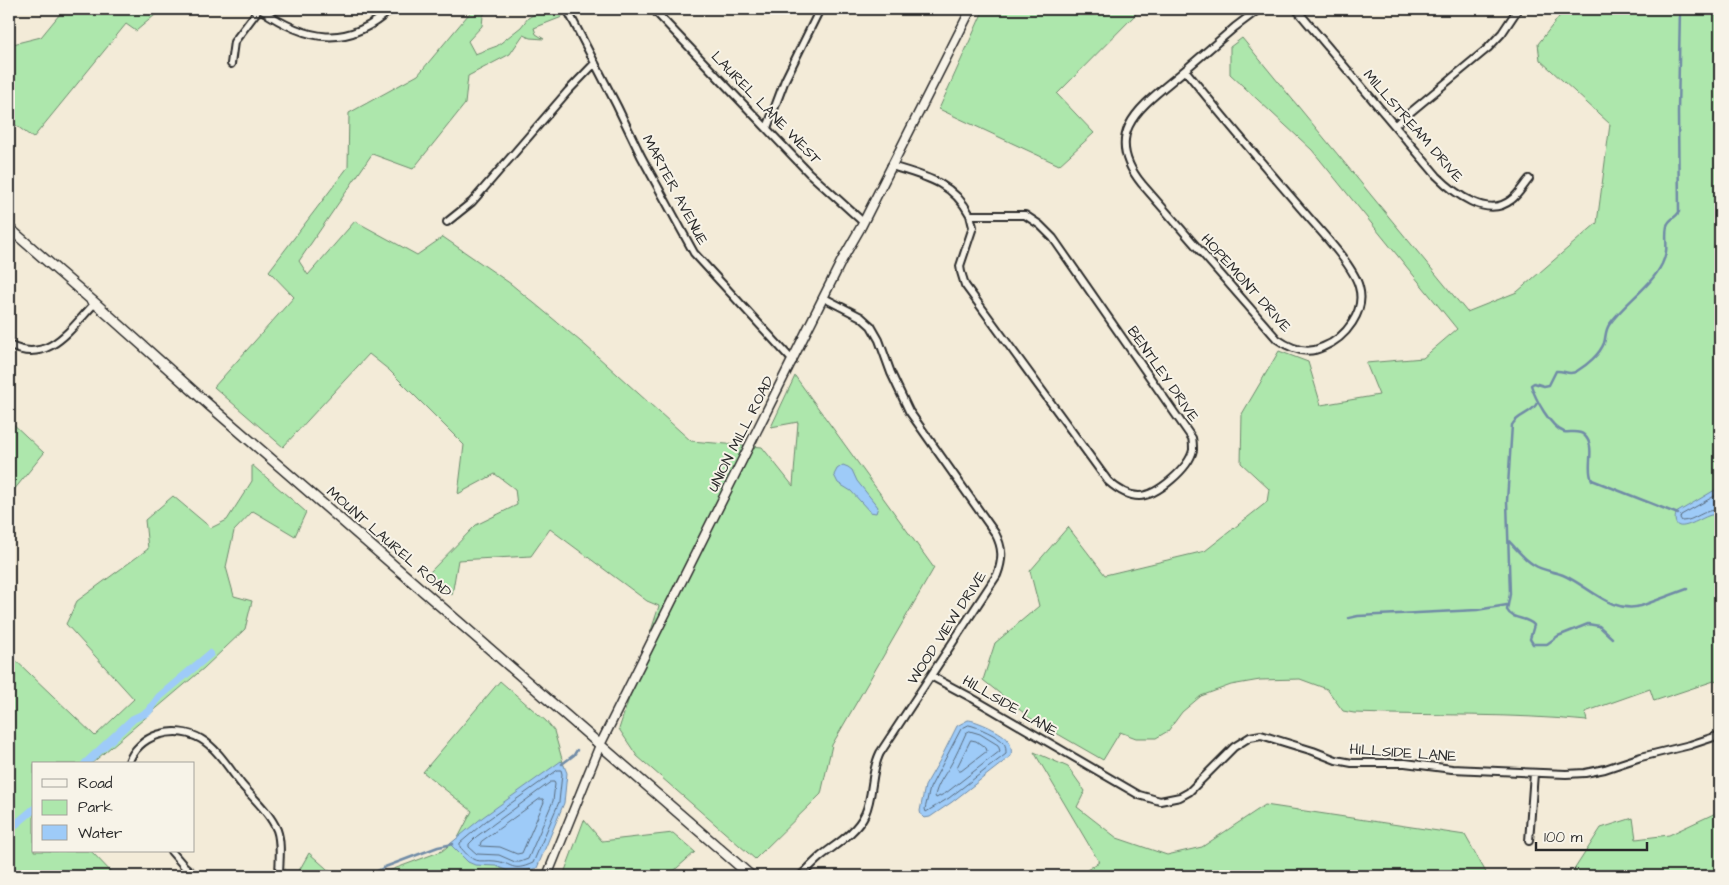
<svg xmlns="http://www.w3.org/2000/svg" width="1729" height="885" viewBox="0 0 1729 885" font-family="'Architects Daughter',sans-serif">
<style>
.green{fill:#ade7ac;stroke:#6c896c}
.water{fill:#9ecbf8;stroke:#708ba6}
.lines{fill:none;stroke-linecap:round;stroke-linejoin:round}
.shore{stroke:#596b7d;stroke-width:1}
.stream{stroke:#708ba6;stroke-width:2.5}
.canal{stroke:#9ecbf8;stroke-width:8}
.minor-casing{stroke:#2b2b2b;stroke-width:10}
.tertiary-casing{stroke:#2b2b2b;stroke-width:11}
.secondary-casing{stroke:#2b2b2b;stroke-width:12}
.minor{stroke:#f7f3e8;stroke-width:6}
.tertiary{stroke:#f7f3e8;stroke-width:8}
.secondary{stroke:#f7f3e8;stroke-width:9}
.labels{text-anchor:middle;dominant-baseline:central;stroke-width:4;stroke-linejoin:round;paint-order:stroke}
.street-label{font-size:15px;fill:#2b2b2b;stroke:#f7f3e8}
</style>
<rect width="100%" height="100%" fill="#f3ebd8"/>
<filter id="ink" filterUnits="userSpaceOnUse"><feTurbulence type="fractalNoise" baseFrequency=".02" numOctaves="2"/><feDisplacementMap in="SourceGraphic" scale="10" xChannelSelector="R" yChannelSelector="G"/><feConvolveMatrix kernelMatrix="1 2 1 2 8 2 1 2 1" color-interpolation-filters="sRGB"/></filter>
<g filter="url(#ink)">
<path class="green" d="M64 9H158L155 15 136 31 126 24 33 138 9 120V45L41 37Z
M473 9H488L483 16 482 26 468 41 475 54 497 46 521 27 528 18 543 9H558L562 17 534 28 536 34 544 39 530 38 523 35 510 54 468 76 465 104 413 169 372 154 299 261 308 275 355 221 417 255 443 237 511 284 586 346 691 441 762 447 793 486 798 422 771 427 795 376 934 568 832 745 821 794 755 859 637 756 619 729 659 606 647 601 550 529 531 556 458 560 452 595 428 574 476 525 517 505 515 489 495 474 458 494 464 445 389 370 369 354 283 447 214 387 294 297 269 271 348 167 349 113 418 75Z
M984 9H1141L1057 94 1094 133 1059 165 939 109Z
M1565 9H1720V679L1654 701 1650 689 1585 712 1587 721C1510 713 1432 716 1354 713L1343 711 1327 689 1300 679 1260 680 1231 685 1201 696 1182 712 1168 731 1156 738H1136L1120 732 1103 760 1030 718 983 680 995 643 1039 606 1030 571 1068 527 1105 575 1205 551 1267 502 1269 489 1241 463 1242 414 1279 351 1308 362 1321 405 1379 395 1366 363 1423 358 1457 329 1312 150 1230 74V47L1242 38 1467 312 1517 292 1597 223 1610 124 1540 60 1538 44Z
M9 420 44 453 9 496Z
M252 465 306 512 295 536 253 511 234 531 226 567 234 596 252 601 245 629 204 668 91 764H34V851H91L115 876H9V654L95 736 134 699 66 624 77 601 148 549 145 520 173 496 211 528 227 520 252 481Z
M500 681 546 721 554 731 564 766 533 855V876H375L442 851 458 838 472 811 423 772Z
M1034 752 1068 767 1085 791 1077 807 1117 838 1167 855 1202 847 1265 805 1465 835 1488 876H1078L1099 862Z
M1720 811V876H1570L1601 828 1633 818 1636 839 1669 835Z
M584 820 602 841 673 833 695 852 668 876H563Z
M309 853 335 876H296Z"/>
<path class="water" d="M843 465 848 467 852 470 857 481 878 507 876 513 870 512 851 491 838 483 834 475 837 469Z
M1720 487V515C1716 515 1712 514 1708 516 1699 519 1670 539 1676 513Z
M968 720C976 720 1004 733 1008 740 1011 745 1012 750 1011 756L952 802 930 817 924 818 921 815 920 811 925 786 932 774 940 760 957 726Z
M561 761 563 763 567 773 564 803 537 868 518 873 510 872 496 866 475 865 468 862 450 844 483 817Z"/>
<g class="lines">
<path class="shore" d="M1720 493 1681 515 1680 518 1682 521C1695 521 1702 509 1720 510
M969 725C976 726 1000 737 1004 743 1006 746 1006 751 1006 754L949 798 926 812 925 809 930 788 961 729Z
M970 731 980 734 998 745 1000 751 946 793 936 798 935 796C937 785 944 776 950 766 956 756 961 744 966 733Z
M971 740 976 741 986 748 987 751 961 771H959L957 768Z
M558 770H561L562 774 559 802 533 863C511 873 513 863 495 861 488 860 481 862 475 860 469 858 464 851 460 847V843L486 821Z
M551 782H554L555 784 553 801 528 859 520 862H515L499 855 477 854 469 847V844L476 837Z
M540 799H543L544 802 522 853 517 854 500 847 480 846 481 842Z"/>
<path class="stream" d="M1537 403C1532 414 1518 414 1512 425L1507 501 1510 594 1507 610C1513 621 1526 616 1534 625L1530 639 1533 644H1547L1558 636 1588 624 1599 626 1612 638
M1678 514 1592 480C1585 466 1597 447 1584 435 1579 430 1570 433 1564 432 1550 427 1535 398 1531 385L1534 383 1544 386 1549 385 1556 371C1564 370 1569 376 1577 371 1587 365 1600 354 1604 343 1606 337 1605 331 1609 325 1624 303 1650 288 1662 264 1670 247 1664 241 1667 226 1668 219 1676 218 1679 212L1678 113 1680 9
M1509 541C1516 549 1524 559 1534 565 1543 571 1554 571 1563 575 1589 586 1611 614 1641 606L1687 589
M1349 618 1358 616 1477 610 1507 605
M562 764 574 755 577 750
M368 876 385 867 438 847 453 844
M1717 876 1720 874"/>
<path class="canal" d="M85 764 133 719 148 712 159 697 210 654
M9 830 34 809"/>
<g class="minor-casing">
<path id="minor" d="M260 9C306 41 347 50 391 9
M567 9 617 106 641 156 694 253 793 361
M653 9 809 173 863 222
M1296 9 1437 176C1454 193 1487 219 1511 200 1518 195 1523 186 1529 179
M570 14 577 9
M231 64 234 42 259 9
M1185 70C1222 116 1260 161 1298 205 1313 223 1354 265 1359 287 1366 311 1346 338 1323 347 1307 355 1291 349 1277 339L1142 184C1098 130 1147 103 1185 70Z
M1185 70 1235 27 1259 9
M1395 125 1488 48 1502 33 1518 9
M767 128 785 80 820 9
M891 166C924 176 953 182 970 215
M970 215H1025L1040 225 1053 238 1192 438C1193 442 1193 446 1193 450 1189 468 1157 496 1139 496 1127 496 1116 488 1108 481L965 285 961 272 960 266 973 227Z
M447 222 472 202 568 91 595 63
M9 345C48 366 71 328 95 303
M931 676 972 698 1139 795 1160 801 1180 797 1189 792 1234 747 1250 737 1261 735 1313 751 1336 760 1352 763H1405L1452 769 1566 774 1585 773 1605 769 1641 757 1690 745 1720 735
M128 764C138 734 175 724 201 739 218 749 230 770 242 785 254 799 270 813 277 830 282 844 279 862 279 876
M1529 841 1534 773
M171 851 184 866 196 876
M800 876C807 870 813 863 820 857 836 844 856 833 865 814 874 794 870 773 880 753L997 575C1003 559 1003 548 995 533L909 411 891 373 879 340 871 326 861 317 824 298"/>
</g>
<g class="tertiary-casing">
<path id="tertiary" d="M547 876 600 745 842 260 861 227 971 9"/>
</g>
<g class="secondary-casing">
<path id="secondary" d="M9 228 95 303 209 405 751 876"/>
</g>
<use href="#minor" class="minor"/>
<use href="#tertiary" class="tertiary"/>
<use href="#secondary" class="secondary"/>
</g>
</g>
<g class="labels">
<g class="street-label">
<text transform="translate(766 108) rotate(46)">LAUREL LANE WEST</text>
<text transform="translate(1413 126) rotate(49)">MILLSTREAM DRIVE</text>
<text transform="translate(675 190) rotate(62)">MARTER AVENUE</text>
<text transform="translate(1246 283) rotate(48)">HOPEMONT DRIVE</text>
<text transform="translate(1163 374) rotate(55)">BENTLEY DRIVE</text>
<text transform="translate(741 434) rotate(-63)">UNION MILL ROAD</text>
<text transform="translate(389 542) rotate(41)">MOUNT LAUREL ROAD</text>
<text transform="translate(947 628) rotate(-57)">WOOD VIEW DRIVE</text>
<text transform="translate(1010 706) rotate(30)">HILLSIDE LANE</text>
<text transform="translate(1403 753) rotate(4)">HILLSIDE LANE</text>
</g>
</g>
<rect width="1729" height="885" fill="none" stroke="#f7f3e8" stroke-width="30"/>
<rect x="15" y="15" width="1699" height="855" fill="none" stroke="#2b2b2b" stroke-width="2" filter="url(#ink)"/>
<rect x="32" y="762" width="162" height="90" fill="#f7f3e8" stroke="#a5a39c"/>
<rect x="42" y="779" width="25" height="8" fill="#f7f3e8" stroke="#a5a39c"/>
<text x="78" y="788" font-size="15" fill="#2b2b2b">Road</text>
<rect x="42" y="800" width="25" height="15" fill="#ade7ac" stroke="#a5a39c"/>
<text x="78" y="812" font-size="15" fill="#2b2b2b">Park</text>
<rect x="42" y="825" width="25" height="15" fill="#9ecbf8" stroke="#a5a39c"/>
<text x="78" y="838" font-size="15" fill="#2b2b2b">Water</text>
<path d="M1536 842v8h111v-8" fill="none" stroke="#2b2b2b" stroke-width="2.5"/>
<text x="1544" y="842" font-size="15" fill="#2b2b2b" stroke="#f7f3e8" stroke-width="4" paint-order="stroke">100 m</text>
</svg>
